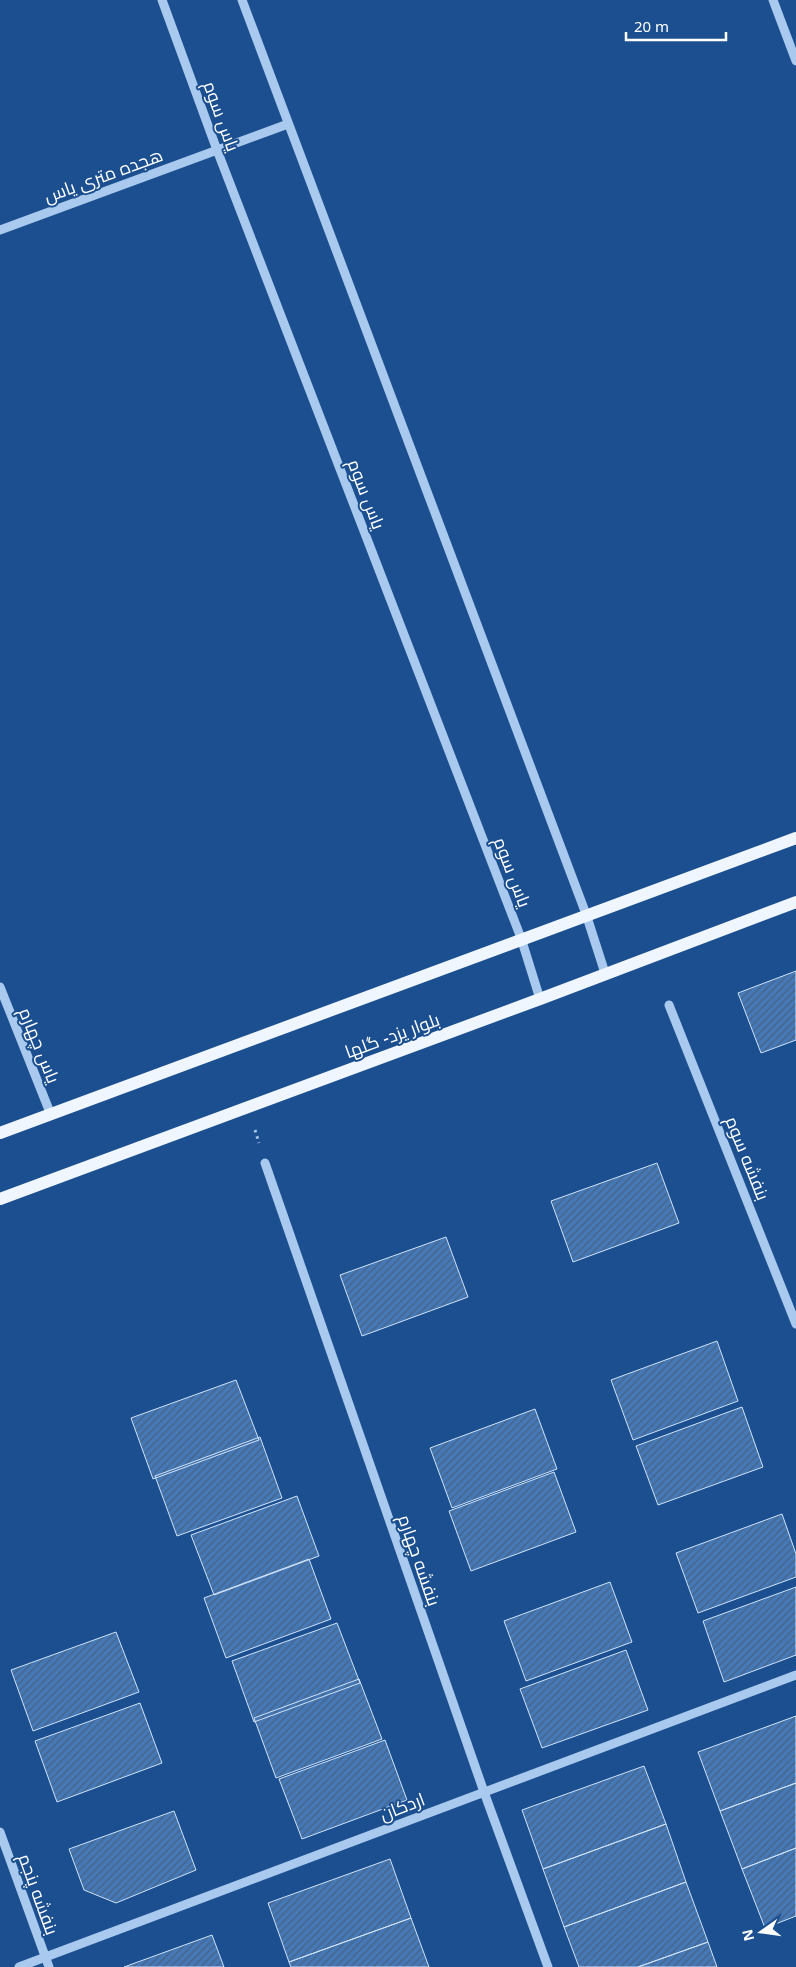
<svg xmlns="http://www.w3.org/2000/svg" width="796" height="1967" viewBox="0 0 796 1967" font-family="'Noto Sans',Cairo,sans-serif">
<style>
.building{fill:url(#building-hatch);stroke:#cfe3fa}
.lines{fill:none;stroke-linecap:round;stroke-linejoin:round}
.path{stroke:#a9c9ee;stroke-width:3;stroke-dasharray:2.5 4;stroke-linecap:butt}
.minor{stroke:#a9c9ee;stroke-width:9}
.major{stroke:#f0f6ff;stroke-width:12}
.labels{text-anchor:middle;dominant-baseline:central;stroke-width:4;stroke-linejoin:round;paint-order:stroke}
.street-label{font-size:18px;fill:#fff;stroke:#1b4f8f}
</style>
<defs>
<pattern id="building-hatch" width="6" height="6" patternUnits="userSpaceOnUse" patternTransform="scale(1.25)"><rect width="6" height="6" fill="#4478b7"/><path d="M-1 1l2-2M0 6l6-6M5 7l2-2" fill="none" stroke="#486282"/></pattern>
</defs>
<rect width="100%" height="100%" fill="#1b4f8f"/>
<path class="building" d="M796 971V1040L761 1053 738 993Z
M657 1163 679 1223 573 1262 551 1201Z
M446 1237 468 1297 362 1336 340 1275Z
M717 1341 738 1401 633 1440 611 1380Z
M236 1380 259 1440 153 1479 131 1418Z
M742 1407 763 1467 658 1505 636 1446Z
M535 1409 557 1469 452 1508 430 1448Z
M260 1437 282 1498 177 1536 155 1476Z
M554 1472 576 1532 471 1571 449 1511Z
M297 1496 319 1556 214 1595 191 1535Z
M782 1514 796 1554V1577L698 1613 676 1553Z
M309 1559 331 1619 226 1658 204 1598Z
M610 1582 632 1642 526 1681 504 1621Z
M796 1587V1655L724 1682 703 1621Z
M337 1623 360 1683 254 1722 232 1661Z
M116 1632 139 1692 33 1731 11 1670Z
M626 1650 648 1710 542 1748 520 1689Z
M359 1679 382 1739 276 1778 254 1718Z
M140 1703 162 1763 57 1802 35 1741Z
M796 1716V1783L720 1811 698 1752Z
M385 1740 407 1800 302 1839 279 1779Z
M644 1766 666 1824 543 1869 522 1810Z
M796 1783V1848L742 1869 720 1811Z
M174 1811 196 1870 116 1903 84 1890 69 1849Z
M666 1824 686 1882 564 1927 543 1869Z
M796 1848V1916L765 1928 742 1869Z
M390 1859 411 1918 289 1962 268 1903Z
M686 1882 708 1942 638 1967H579L564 1927Z
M411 1918 429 1967H291L289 1962Z
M212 1935 224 1967H124Z
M708 1942 717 1967H638Z"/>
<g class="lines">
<path class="path" d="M255 1130 259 1143"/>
<path class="minor" d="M162 0 217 150 521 938 540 999
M242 0 586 914 605 973
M773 0 796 61
M0 230 288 124
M0 987 51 1115
M669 1005 796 1324
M265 1163 484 1792 548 1967
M0 1832 49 1967
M19 1967 796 1675"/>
<path class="major" d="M0 1133 796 838
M0 1199 540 999 796 902"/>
</g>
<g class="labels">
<g class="street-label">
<text transform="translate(222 116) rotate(70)">یاس سوم</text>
<text transform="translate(103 175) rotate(-20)">هجده متری یاس</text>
<text transform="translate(367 494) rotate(69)">یاس سوم</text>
<text transform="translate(513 872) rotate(69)">یاس سوم</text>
<text transform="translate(392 1035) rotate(-20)">بلوار یزد- گلها</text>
<text transform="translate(40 1045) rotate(68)">یاس چهارم</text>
<text transform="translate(748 1158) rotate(68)">بنفشه سوم</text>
<text transform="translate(420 1560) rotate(71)">بنفشه چهارم</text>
<text transform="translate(402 1806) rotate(-21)">اردکان</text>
<text transform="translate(39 1894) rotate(70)">بنفشه پنجم</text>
</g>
</g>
<g transform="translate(761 1932) rotate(256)" stroke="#1b4f8f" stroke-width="4" paint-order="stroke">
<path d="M0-4L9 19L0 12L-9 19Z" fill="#ffffff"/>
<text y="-8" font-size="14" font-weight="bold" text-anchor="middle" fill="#ffffff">N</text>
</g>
<path d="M626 32v8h100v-8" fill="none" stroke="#ffffff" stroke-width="2.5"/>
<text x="634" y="32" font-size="15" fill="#ffffff" stroke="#1b4f8f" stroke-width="4" paint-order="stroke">20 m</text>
</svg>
